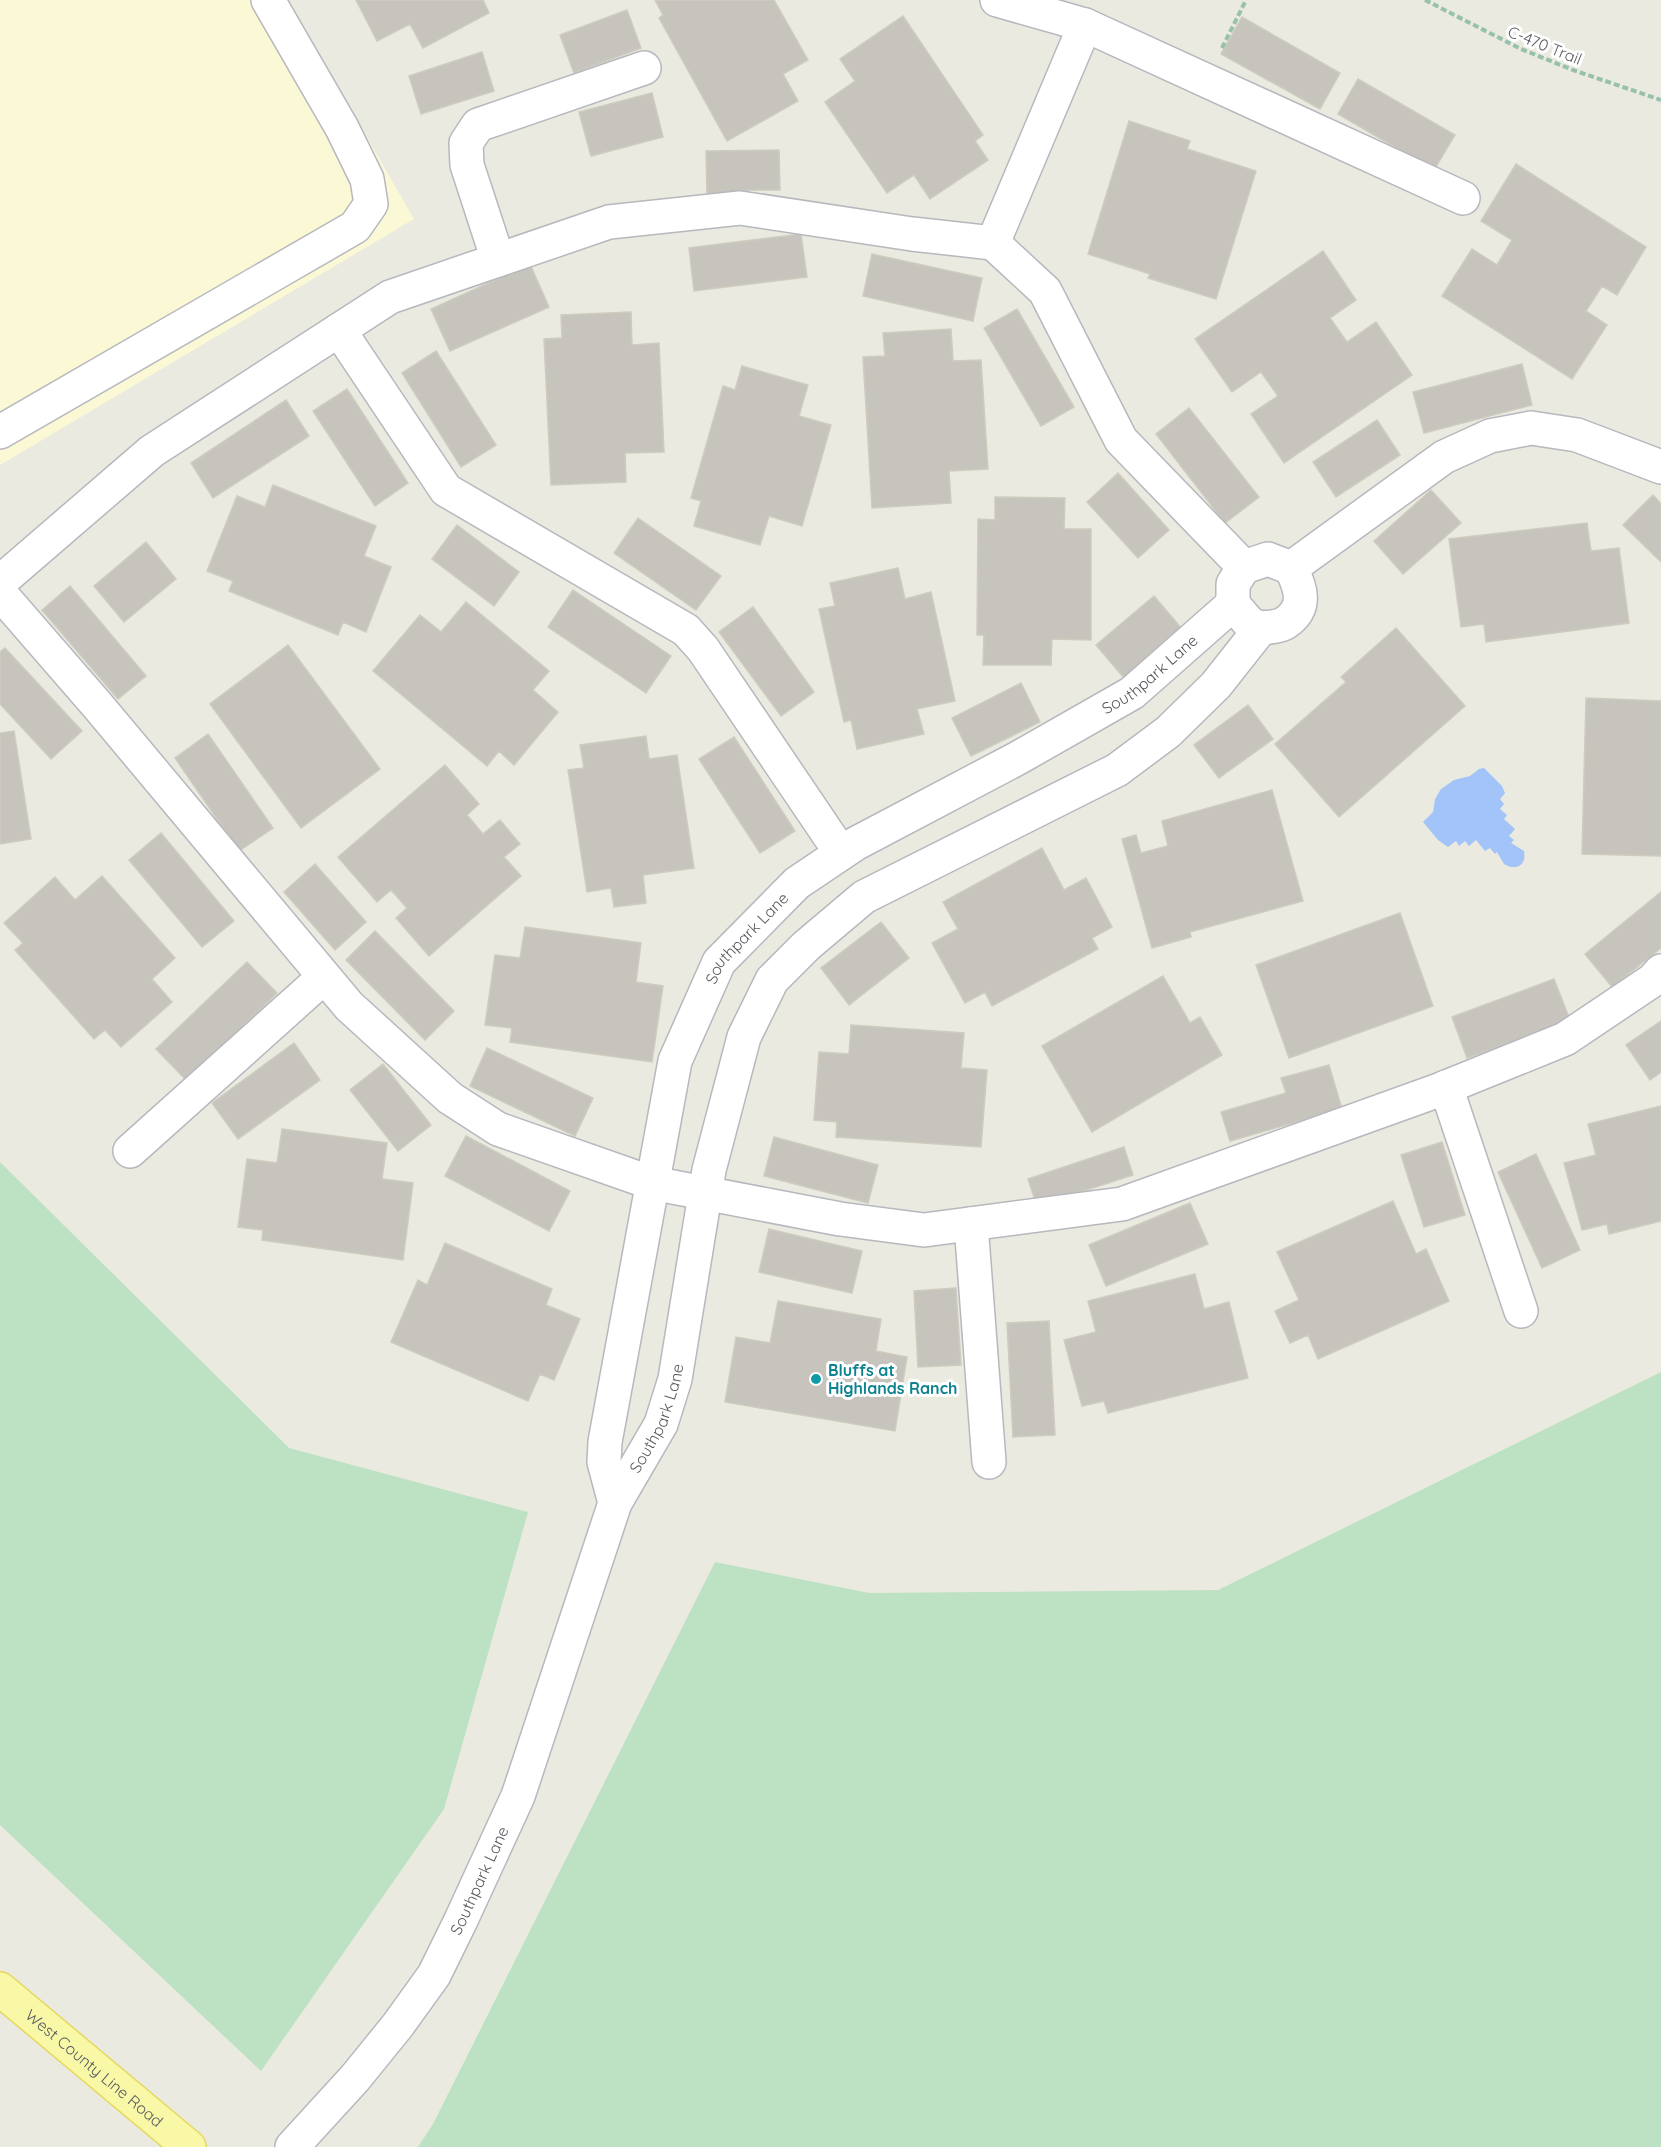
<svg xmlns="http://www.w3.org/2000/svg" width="1661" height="2147" viewBox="0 0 1661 2147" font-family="Quicksand,sans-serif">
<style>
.commercial{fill:#faf8d5}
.green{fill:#bde1c3}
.water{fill:#a2c4f8}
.building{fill:#c6c4bd;stroke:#ceccbf;stroke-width:1.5}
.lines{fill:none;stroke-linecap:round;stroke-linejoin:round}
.minor-casing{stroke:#b7b8be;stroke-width:36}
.major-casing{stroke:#e6d75d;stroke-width:36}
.path{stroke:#97c1aa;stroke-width:4;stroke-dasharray:6 3;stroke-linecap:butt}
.minor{stroke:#fff;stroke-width:33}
.major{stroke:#f8f8a7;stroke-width:33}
.culture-dot{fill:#0f9aa8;stroke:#fff;stroke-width:2}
.labels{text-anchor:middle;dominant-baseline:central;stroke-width:6;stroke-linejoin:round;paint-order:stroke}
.street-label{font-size:16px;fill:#585a60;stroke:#fff}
.culture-label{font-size:16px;font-weight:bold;fill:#0d838f;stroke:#fff;text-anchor:start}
</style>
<rect width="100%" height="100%" fill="#eaeae0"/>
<path class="commercial" d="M0 0H288L414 219 0 465Z"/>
<path class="green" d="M0 1162 289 1448 528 1512 444 1809 261 2071 0 1825Z
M1661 1372V2147H418L433 2124 715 1562 869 1593 1218 1590Z"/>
<path class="water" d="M1484 768 1502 786 1505 793 1500 799 1504 804 1500 809 1507 815 1504 819 1515 829 1509 836 1514 840 1511 843 1524 851C1527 866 1515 871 1504 864L1497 852 1495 854 1490 848 1485 851 1476 840 1469 846 1465 841 1459 846 1456 841 1448 847 1438 840 1423 822 1433 812 1435 799 1441 789 1454 780 1470 776 1479 769Z"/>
<path class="building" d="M356 0H483L489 13 423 48 410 24 377 41Z
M655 0H774L808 60 783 74 798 101 727 141 659 18 663 15Z
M627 10 641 48 574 73 560 35Z
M903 16 983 135 975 141 988 160 930 199 914 175 887 193 825 102 855 81 840 59Z
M1242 17 1340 73 1320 109 1221 54Z
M482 52 494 91 421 114 409 76Z
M1358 79 1455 135 1434 170 1338 114Z
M652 93 663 137 591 156 579 112Z
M1129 121 1190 141 1187 149 1256 171 1216 299 1148 278 1150 274 1088 254Z
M779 150 780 190H748V195L707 196 706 151Z
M1516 164 1646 247 1617 295 1602 286 1586 311 1607 325 1572 379 1442 296 1472 249 1497 265 1512 240 1481 221Z
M801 234 807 277 694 291 689 248Z
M1323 251 1356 300 1330 318 1347 342 1376 322 1412 375 1284 463 1251 414 1278 396 1261 372 1232 392 1195 339Z
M872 254 982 278 973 321 863 296Z
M530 264 549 307 450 351 431 309Z
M1017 309 1074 407 1041 426 984 328Z
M631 312 632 345 659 343 664 452 625 453 626 482 551 485 544 339 562 338 561 315Z
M951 329 953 361 981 360 988 469 949 471 951 503 872 508 863 357 885 356 883 333Z
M436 351 496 445 461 467 402 373Z
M1522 364 1532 405 1424 433 1413 392Z
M742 366 808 385 799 416 831 425 802 526 769 516 760 545 694 526 701 501 691 498 723 386 735 390Z
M347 389 408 483 375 506 313 411Z
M286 400 309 436 213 498 191 463Z
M1189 408 1259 497 1225 523 1156 434Z
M1377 420 1400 455 1336 497 1313 462Z
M1118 473 1169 530 1138 558 1087 502Z
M273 485 376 526 364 556 391 567 366 632 343 622 338 635 229 591 233 581 207 571 237 496 265 507Z
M1431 490 1461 523 1403 574 1374 541Z
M1653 495 1661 504V562L1623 525Z
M995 497 1065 498 1064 529H1091V640L1052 639 1051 665H983L984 635H977L978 519 995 520Z
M638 518 721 576 696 610 614 553Z
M1587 523 1591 551 1619 548 1629 623 1486 642 1484 624 1461 627 1449 539Z
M457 525 519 572 494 606 432 559Z
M146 542 176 579 124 622 94 586Z
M898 568 905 599 931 592 955 701 917 709 924 734 857 749 851 720 844 722 819 609 835 606 830 583Z
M70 586 146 676 118 699 42 610Z
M573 590 671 656 646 693 548 627Z
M1154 596 1182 629 1124 678 1096 645Z
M466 602 549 671 533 690 558 712 514 765 499 751 487 766 373 671 420 615 441 632Z
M753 607 814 692 781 716 719 632Z
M1396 628 1465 706 1339 817 1275 744 1346 682 1341 677Z
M288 645 380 769 301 828 210 704Z
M5 648 82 731 51 759 0 704V652Z
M1021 683 1040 722 971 756 952 718Z
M1586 698 1661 701V856L1582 854Z
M1248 705 1273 739 1219 778 1194 745Z
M14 731 31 839 0 844V733Z
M208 734 273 828 239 851 175 758Z
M646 736 649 759 677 755 694 868 643 875 646 903 614 907 611 888 587 892 568 770 584 768 580 745Z
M734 737 795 831 760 853 699 759Z
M445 765 479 804 467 815 483 834 500 820 520 844 504 857 521 876 429 956 396 918 407 908 391 890 377 902 338 857Z
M1272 790 1303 901 1190 932 1191 937 1152 948 1122 839 1136 835 1141 853 1168 846 1162 821Z
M161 833 234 921 202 947 129 860Z
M1042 848 1064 890 1086 878 1112 927 1092 938 1098 949 992 1006 985 992 965 1003 932 943 958 929 943 902Z
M315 864 366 922 335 950 284 892Z
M102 876 175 958 152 979 172 1002 121 1047 105 1030 94 1039 15 950 23 943 4 923 55 877 75 900Z
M1661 892V948L1612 987 1585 954Z
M1400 913 1433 1006 1289 1058 1256 965Z
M881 922 909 958 849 1005 821 968Z
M525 927 641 943 636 982 663 986 652 1062 510 1042 512 1028 485 1025 495 955 520 958Z
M375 931 454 1011 425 1040 346 960Z
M247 962 277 993 187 1081 156 1049Z
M1163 976 1190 1023 1200 1017 1222 1055 1092 1132 1042 1046Z
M1554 979 1570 1020 1467 1058 1452 1017Z
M1661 1021V1072L1650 1080 1626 1045Z
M851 1025 964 1033 961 1068 987 1070 981 1147 836 1137 837 1122 814 1120 819 1052 849 1054Z
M294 1043 320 1080 238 1139 212 1103Z
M487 1048 593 1098 575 1136 470 1086Z
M383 1064 431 1125 398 1151 350 1090Z
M1329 1065 1342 1109 1230 1141 1221 1112 1286 1093 1281 1078Z
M1661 1106V1221L1609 1234 1607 1224 1582 1230 1564 1163 1596 1155 1588 1124Z
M282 1129 387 1143 382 1179 413 1183 403 1260 262 1240 263 1230 238 1227 247 1159 277 1163Z
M466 1136 570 1191 549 1231 445 1176Z
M774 1137 878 1165 868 1203 764 1176Z
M1442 1142 1465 1215 1424 1227 1401 1155Z
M1124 1147 1133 1175 1037 1206 1028 1179Z
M1536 1154 1580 1250 1542 1268 1498 1172Z
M1393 1201 1416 1254 1426 1249 1449 1301 1318 1359 1308 1335 1290 1343 1275 1311 1299 1300 1277 1252Z
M1190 1203 1208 1244 1106 1286 1089 1245Z
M769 1229 862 1251 852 1293 759 1272Z
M445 1243 552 1289 546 1305 580 1319 554 1380 540 1374 528 1401 391 1342 418 1280 427 1285Z
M1195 1274 1204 1309 1229 1302 1248 1378 1108 1413 1104 1401 1082 1406 1064 1340 1096 1332 1088 1301Z
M956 1288 961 1365 918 1367 914 1291Z
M778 1301 881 1319 876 1351 907 1357 895 1431 725 1402 736 1337 770 1343Z
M1049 1321 1055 1435 1013 1437 1007 1323Z"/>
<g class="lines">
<g class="minor-casing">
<g id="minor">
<path d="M997 0 1085 25 1463 198"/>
<path d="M993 243 1085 25"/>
<path d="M498 260 467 165 466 143 478 125 644 68"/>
<path d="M339 330 446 490 686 630 703 649 841 853"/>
<path d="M0 432 355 227 371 204 367 179 342 128 268 0"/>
<path d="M1291 568 1444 457 1490 436 1531 428 1577 435 1661 467"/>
<path d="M0 582 152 451 390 297 609 222 740 208 912 234 993 243 1045 291 1121 440 1244 567"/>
<path d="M0 593 98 706 349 1006 450 1098 498 1129 652 1183 840 1219 924 1230 1122 1204 1439 1090 1565 1039 1653 980 1661 971"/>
<path d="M1446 1087 1521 1311"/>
<path d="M130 1151 324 977"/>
<path d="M971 1224 989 1462"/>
<path id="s1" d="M615 1503 604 1462 605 1442 675 1061 719 962 797 883 855 844 1018 758 1132 693 1233 604"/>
<path id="s2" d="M292 2147 355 2078 398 2025 434 1975 461 1920 518 1796 615 1503 661 1424 675 1379 709 1170 744 1037 772 980 806 946 864 897 1117 770 1168 732 1216 685 1261 628C1268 627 1279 627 1285 623 1308 608 1301 588 1291 568L1268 559 1244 567 1233 584V604L1250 624 1261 628"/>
</g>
</g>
<g class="major-casing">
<g id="major">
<path id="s3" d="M0 1989 189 2147"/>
</g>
</g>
<path class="path" d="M1425 0 1521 49 1573 70 1661 100
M1222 48 1246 0"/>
<use href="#minor" class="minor"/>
<use href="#major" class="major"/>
</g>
<circle class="culture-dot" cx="816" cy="1379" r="6"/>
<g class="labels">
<g class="street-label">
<text transform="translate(1545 45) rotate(22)">C-470 Trail</text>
<text stroke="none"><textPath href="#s1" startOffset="1080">Southpark Lane</textPath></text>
<text stroke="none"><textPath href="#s1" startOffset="594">Southpark Lane</textPath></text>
<text stroke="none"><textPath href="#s2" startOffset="825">Southpark Lane</textPath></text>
<text stroke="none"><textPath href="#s2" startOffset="328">Southpark Lane</textPath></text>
<text stroke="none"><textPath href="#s3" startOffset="123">West County Line Road</textPath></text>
</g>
<g class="culture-label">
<text x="828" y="1370">Bluffs at<tspan x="828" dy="18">Highlands Ranch</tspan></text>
</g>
</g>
</svg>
